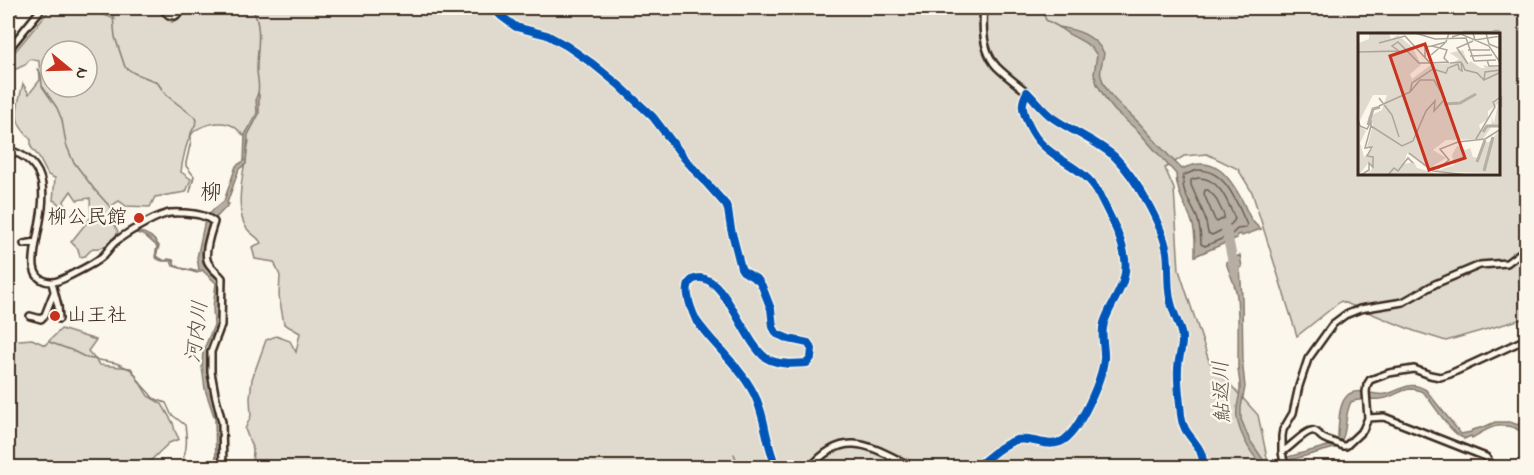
<svg xmlns="http://www.w3.org/2000/svg" width="1534" height="475" viewBox="0 0 1534 475" font-family="'Indie Flower','Klee One',sans-serif">
<style>
.green{fill:#dfd9ce;stroke:#8d8276;stroke-width:1.5;fill-rule:evenodd}
.water{fill:#b6aea2;stroke:#85796d;stroke-width:1.5}
.lines{fill:none;stroke-linecap:round;stroke-linejoin:round}
.shore{stroke:#6c5f53;stroke-width:1.5}
.stream{stroke:#85796d;stroke-width:1.5}
.river{stroke:#b6aea2;stroke-width:10}
.minor-casing{stroke:#3b2a1e;stroke-width:10}
.motorway-casing{stroke:#3b2a1e;stroke-width:14}
.minor{stroke:#fbf7ec;stroke-width:5}
.motorway{stroke:#fbf7ec;stroke-width:9}
.cycleway-casing{stroke:#fbf7ec;stroke-width:11}
.cycleway{stroke:#0057b8;stroke-width:8}
.poi-dot{fill:#c8321e;stroke:#fbf7ec;stroke-width:2}
.labels{text-anchor:middle;dominant-baseline:central;stroke-width:5;stroke-linejoin:round;paint-order:stroke}
.poi-label{font-size:20px;fill:#3b2a1e;stroke:#fbf7ec;text-anchor:end}
.water-label{font-size:21px;font-style:italic;fill:#605246;stroke:#fbf7ec}
.quarter-label{font-size:22px;fill:#3b2a1e;stroke:#fbf7ec}
.inset-river{fill:none;stroke:#b6aea2;stroke-width:3}
.inset-road{fill:none;stroke:#aea59a;stroke-width:1.5}
.view{fill:#c8321e;fill-opacity:0.15;stroke:#c8321e;stroke-width:3}
.inset-edge{fill:none;stroke:#3b2a1e;stroke-width:3}
</style>
<rect width="100%" height="100%" fill="#fbf7ec"/>
<filter id="ink" filterUnits="userSpaceOnUse"><feTurbulence type="fractalNoise" baseFrequency=".0167" numOctaves="2"/><feDisplacementMap in="SourceGraphic" scale="12" xChannelSelector="R" yChannelSelector="G"/><feConvolveMatrix kernelMatrix="1 2 1 2 8 2 1 2 1" color-interpolation-filters="sRGB"/></filter>
<g filter="url(#ink)">
<path class="green" d="M51 8H72L74 12 88 14 94 11 115 19 110 9 112 8H155L172 22 183 16 188 11 189 8H1526V318L1446 341 1414 331 1341 301 1297 336 1252 192 1238 169 1207 154 1184 156 1165 168 1174 189 1179 270 1209 361 1258 415 1269 467H252L253 450 245 429 251 416 250 398 252 379 266 340 276 336 290 341 296 352 300 333 284 324 279 296 280 276 274 262 255 259 252 247 261 243C258 237 252 235 248 230 232 212 245 163 249 141 244 136 238 128 231 125 220 120 198 125 191 135 186 143 182 163 181 172L191 179 186 192 155 197 150 207 126 206 119 201 113 205 110 214 118 232C112 241 105 250 93 248L85 256 80 257 78 249 71 242 91 217 90 198 77 200 71 191 64 201 66 208 62 209 58 203 53 200 55 178 48 175 38 156 31 147V140C27 135 22 130 19 124 14 113 20 96 23 84L29 94 40 80 39 61 30 59 25 65 14 70 8 78V60ZM1360 34H1500V174H1360ZM51 51H87V87H51Z
M61 329 96 340 88 351 100 365 131 368 148 396 162 404 173 423 175 431 179 439 169 443 144 467H8V341L32 339 45 345Z"/>
<path class="water" d="M1059 27C1078 30 1094 35 1104 53 1103 61 1099 68 1101 76 1107 98 1126 109 1140 124 1154 139 1167 155 1182 169 1214 154 1229 175 1243 202 1248 213 1251 223 1261 229L1242 236 1240 234 1237 235V238L1195 256C1195 245 1196 233 1192 222 1186 205 1176 192 1176 174L1138 131 1115 111 1107 101 1097 84 1094 74 1097 55C1087 39 1072 39 1059 27Z
M258 93 259 95V114L248 135 246 164 239 169 227 203 229 204 211 223 204 258 206 265 217 275 220 282 218 306 219 325 209 350 208 366 210 385 218 412 220 426 221 467H216L215 419 205 389 202 367 203 350 204 349 214 325 213 307 216 283 202 270 197 273 173 266 171 261C165 261 160 262 155 257L157 246C147 238 149 237 137 233L139 232C148 233 154 238 159 246L156 256 165 261 168 259 173 260 175 265 181 268 196 271 199 269 197 258 205 220 213 210 224 201 236 166 244 161 245 135 257 113 256 98Z
M1240 255 1242 267 1240 268 1242 297 1243 368 1245 387 1241 407V419L1249 439 1264 461 1270 462 1335 444 1338 441V434C1339 423 1338 402 1349 394 1360 387 1375 397 1386 394 1401 391 1409 379 1426 390L1461 434 1471 432 1472 430 1484 427 1495 422H1510L1518 425 1519 423 1526 429V433L1516 429V428C1495 422 1490 428 1472 438L1471 436 1464 439V438C1451 435 1434 404 1424 393 1420 390 1416 389 1410 389 1401 390 1394 396 1386 398 1375 401 1362 397 1351 402 1343 417 1349 432 1338 447L1268 466C1254 465 1239 431 1237 418 1235 406 1241 396 1240 386 1240 379 1238 373 1238 367 1238 344 1239 320 1237 297 1236 285 1229 273 1226 262Z"/>
<g class="lines">
<path class="shore" d="M1197 170C1226 169 1237 203 1247 225L1245 228 1237 229 1231 235 1205 246 1201 244C1201 236 1200 228 1198 220 1193 206 1179 190 1184 175Z
M1198 178C1219 177 1228 202 1235 219 1231 227 1220 231 1212 235L1208 233 1205 217 1191 185V180Z
M1205 190H1208L1215 197 1224 215V218L1217 222 1215 220 1204 194Z"/>
<path class="stream" d="M252 8C263 27 257 48 257 69 257 78 260 84 258 93
M1041 8 1046 20 1059 27
M113 17 115 37 125 67 134 73 157 82 166 95 196 118 197 121 191 133V141L186 163V166L194 176 190 192
M37 69 41 74 42 86 57 108 62 120 66 144 73 161 94 189 122 220
M49 342 71 350 87 358 116 363 132 370 141 384 150 394 153 398 166 403 171 414 185 425C186 432 187 441 186 447 185 455 181 459 185 468
M734 454 740 468"/>
<path class="river" d="M1226 229 1235 272"/>
<g class="minor-casing">
<path id="minor" d="M161 8 169 15 175 16 180 12 182 8
M493 8 501 16 516 27 547 35 567 46 593 64 620 86 653 117 685 159 726 205 728 210 731 229 741 268 743 271 758 280 762 286 771 309 773 327 777 334 789 339 808 343 812 349 811 358 807 363C794 364 777 365 766 358 744 342 726 278 700 278 678 278 691 309 696 320 713 345 739 365 753 392 766 415 765 444 777 468
M984 8C982 27 983 52 997 67 1006 76 1017 84 1027 92
M8 50 42 8
M8 150C86 171 1 277 50 282 57 283 65 278 71 275 81 270 94 264 103 256 107 252 110 247 114 243 124 234 154 217 166 214 172 212 179 213 185 213 196 214 206 215 214 222 211 232 202 256 209 264 213 270 218 273 222 278L221 325 211 352V372L215 394 222 422 223 468
M24 244 36 242
M52 283 58 306 59 319
M30 316 41 319 45 315 54 292
M1368 418 1384 417 1473 452 1486 457 1493 468
M1282 452V436L1283 430 1293 413 1299 386 1308 359 1333 324 1345 315 1360 309 1403 302 1435 284 1480 265 1507 263 1524 250 1526 245
M810 468C846 425 874 449 915 468
M974 468C988 459 1000 445 1016 440 1032 436 1049 450 1064 440 1081 428 1102 379 1104 359 1105 347 1100 336 1104 323 1111 301 1129 284 1125 259 1122 236 1108 213 1098 192 1084 167 1055 161 1038 140 1033 134 1029 126 1026 119 1022 108 1021 103 1027 92 1036 101 1043 111 1053 118 1073 132 1097 141 1115 157 1136 178 1162 224 1167 252 1169 268 1167 283 1170 298 1172 312 1180 324 1182 337 1183 348 1178 358 1178 369 1177 383 1180 401 1181 415 1183 439 1205 442 1203 468
M1285 468 1282 452C1290 448 1306 429 1314 431 1318 432 1321 438 1325 439 1331 442 1337 443 1343 446H1346L1363 430 1368 418 1366 392 1367 385 1370 380 1389 373 1414 369 1430 375 1440 377 1450 374 1526 339"/>
</g>
<g class="motorway-casing">
<path id="motorway" d="M8 13 12 8"/>
</g>
<use href="#minor" class="minor"/>
<use href="#motorway" class="motorway"/>
<g class="cycleway-casing">
<path id="cycleway" d="M493 8 501 16 516 27 547 35 567 46 593 64 620 86 653 117 685 159 726 205 728 210 731 229 741 268 743 271 758 280 762 286 771 309 773 327 777 334 789 339 808 343 812 349 811 358 807 363C794 364 777 365 766 358 744 342 726 278 700 278 678 278 691 309 696 320 713 345 739 365 753 392 766 415 765 444 777 468
M974 468C988 459 1000 445 1016 440 1032 436 1049 450 1064 440 1081 428 1102 379 1104 359 1105 347 1100 336 1104 323 1111 301 1129 284 1125 259 1122 236 1108 213 1098 192 1084 167 1055 161 1038 140 1033 134 1029 126 1026 119 1022 108 1021 103 1027 92 1036 101 1043 111 1053 118 1073 132 1097 141 1115 157 1136 178 1162 224 1167 252 1169 268 1167 283 1170 298 1172 312 1180 324 1182 337 1183 348 1178 358 1178 369 1177 383 1180 401 1181 415 1183 439 1205 442 1203 468"/>
</g>
<use href="#cycleway" class="cycleway"/>
</g>
</g>
<g class="poi-dot">
<circle cx="139" cy="218" r="6"/>
<circle cx="55" cy="316" r="6"/>
</g>
<g class="labels">
<g class="poi-label">
<text x="127" y="218">柳公民館</text>
<text x="67" y="316" text-anchor="start">山王社</text>
</g>
<g class="water-label">
<text transform="translate(198 332) rotate(-83)">河内川</text>
<text transform="translate(1223 392) rotate(-92)">鮎返川</text>
</g>
<g class="quarter-label">
<text x="211" y="194">柳</text>
</g>
</g>
<g transform="translate(1358 33)">
<rect width="142" height="142" fill="#fbf7ec"/>
<path d="M11 0H31L33 6 40 2 55 15 63 32 52 41 54 46 74 31 95 30 101 26 92 20 105 17 110 32 112 28 123 35H127L125 32 142 35V64L134 68H142V94L134 93 125 106 88 107 75 117 88 125 75 133 79 136 70 134 81 137 96 132 94 122 99 113 108 117 112 115 115 124 121 125 127 109H131L142 97 141 140 80 139 66 133 49 120 46 131 56 129 59 135 84 142H8L14 136 11 129 1 142 0 92 8 98 2 110 6 124 15 115 9 114 15 91 10 84 24 77 29 62H15L2 87 0 18 1 10 11 6ZM140 71 136 90 133 83 134 90 123 98 121 92 130 86V78Z" fill="#dfd9ce" fill-rule="evenodd"/>
<path class="inset-river" d="M86 71 102 70 118 61M10 92 15 76 22 74M125 99 129 93H141M119 129 127 107M126 138 135 104"/>
<path class="inset-road" d="M57 0 77 6 108 5 116 28M115 0 117 7 143 3M128 0 131 11 143 16M94 4 103 1 131 13 143 31M21 10 47 3 72 30 90 29M110 17H132M0 19 41 18 34 13 40 9 61 30H72M73 22 87 10M112 23 134 22M67 25V14L74 13M129 27 131 33H143M141 27V0M116 28 138 27M91 30 86 25 89 17 74 13 88 9 91 0M104 30 107 37 119 40 126 47M110 31 99 15 115 8M143 37 127 39 126 47 143 39M21 65 34 82 41 104M21 73 52 59M0 86 2 93 9 96 13 89V93M118 106 137 74 135 69 143 64M51 120 75 138 110 142M80 136 91 127 82 116 100 109 127 106 143 96M3 142 11 137V130L15 134V124L9 123 14 114 7 115 13 93 44 113 55 108 68 78 77 68 76 78 87 66 76 47H62L52 59 54 50 75 36 88 40 90 35 100 31 101 36 104 38 103 29 92 30M30 142 36 135 40 138 50 125 55 130"/>
<path class="view" d="M67 11 107 125 71 137 32 23Z"/>
<rect width="142" height="142" class="inset-edge"/>
</g>
<rect width="1534" height="475" fill="none" stroke="#fbf7ec" stroke-width="30"/>
<rect x="15" y="15" width="1504" height="445" fill="none" stroke="#3b2a1e" stroke-width="2" filter="url(#ink)"/>
<g transform="translate(69 69) rotate(109)"><circle r="28" fill="#fbf7ec" stroke="#aea59a" stroke-width="1.5"/>
<path d="M0-4.5L10 22L0 15L-10 22Z" fill="#c8321e"/>
<text y="-9" font-size="16" font-weight="bold" text-anchor="middle" fill="#3b2a1e">N</text>
</g>
</svg>
